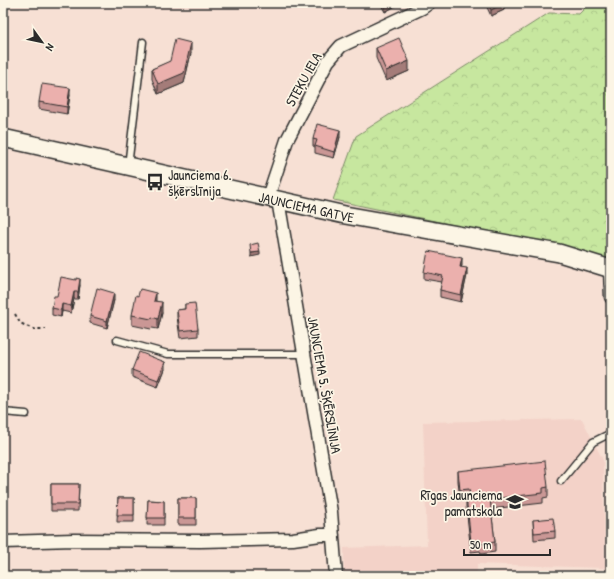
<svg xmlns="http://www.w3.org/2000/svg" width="614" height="579" viewBox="0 0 614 579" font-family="'Patrick Hand',sans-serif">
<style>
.built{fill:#f3d2c8}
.forest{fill:url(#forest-crowns);stroke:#798965}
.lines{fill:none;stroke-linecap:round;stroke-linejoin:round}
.lane-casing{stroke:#2b2b2b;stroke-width:9}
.street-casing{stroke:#2b2b2b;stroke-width:15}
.secondary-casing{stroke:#2b2b2b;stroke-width:20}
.path{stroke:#2b2b2b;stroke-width:2;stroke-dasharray:3 3;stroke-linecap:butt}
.lane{stroke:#fcf5e5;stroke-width:6}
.street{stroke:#fcf5e5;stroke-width:12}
.secondary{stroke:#fcf5e5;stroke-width:17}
.wall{fill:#ca9795;stroke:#2b2b2b}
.shaded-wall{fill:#a47b79;stroke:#2b2b2b}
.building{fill:#ebb0ad;stroke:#2b2b2b}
.labels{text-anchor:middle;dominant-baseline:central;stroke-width:3.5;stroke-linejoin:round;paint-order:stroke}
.street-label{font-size:14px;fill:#2b2b2b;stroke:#fcf5e5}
.poi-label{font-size:14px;fill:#2b2b2b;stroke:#fcf5e5;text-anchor:start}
</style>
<defs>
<pattern id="forest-crowns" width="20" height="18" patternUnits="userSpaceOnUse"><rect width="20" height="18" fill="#c7e79f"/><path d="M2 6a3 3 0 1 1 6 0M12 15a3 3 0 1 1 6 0" fill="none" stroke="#abc689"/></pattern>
</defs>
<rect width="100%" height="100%" fill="#f7e0d4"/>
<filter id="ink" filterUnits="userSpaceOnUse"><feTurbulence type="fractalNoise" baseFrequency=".025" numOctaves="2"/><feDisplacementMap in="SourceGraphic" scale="8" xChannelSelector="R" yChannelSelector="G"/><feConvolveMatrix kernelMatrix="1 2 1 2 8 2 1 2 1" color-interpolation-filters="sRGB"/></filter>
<g filter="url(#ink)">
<path class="built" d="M582 419 603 460 605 568 477 564V576H344V548L427 545 423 422Z"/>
<path class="forest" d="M590 3H611V264L589 253 333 200 356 136 549 13 579 14Z"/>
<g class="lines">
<g class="lane-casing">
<path id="lane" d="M128 166 143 42
M117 340 168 354H305
M3 412 26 414
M561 481 593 442 611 433"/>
</g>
<g class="street-casing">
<path id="street" d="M268 197 287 140 328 61 341 46 422 8 429 3
M278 200 331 512 336 576
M610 269 611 297
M3 542 74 540 200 541 293 539 320 535H333"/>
</g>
<g class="secondary-casing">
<g id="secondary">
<path id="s1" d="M3 138 345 215 559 253 611 269"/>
</g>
</g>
<path class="path" d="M15 314 20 323 33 329H46"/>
<use href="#lane" class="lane"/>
<use href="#street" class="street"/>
<use href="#secondary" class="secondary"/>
</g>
<path class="wall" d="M380 3H397V5L385 12Z
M485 3H504V10L491 16Z
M376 48 409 71 386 81 376 58Z
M191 53 184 83 158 94 152 79V69Z
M70 95 67 114 39 109V102Z
M340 137 334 158 315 153V147L313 146V139Z
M462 265 461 267 467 275 461 302 440 297V290L442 282 424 279V272Z
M80 285 78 299H74L71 313 62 311 61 317 52 315V308L57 296Z
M114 300 107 328 90 323V316Z
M156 301 162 313 158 329 152 328 151 329 132 325V315Z
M185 304 198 329V336L180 338 177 317V310L185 309Z
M165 369 158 387 132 377V370Z
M458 471 548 487V497L543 498V503L491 509 495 542V552L481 554 480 551 471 552 466 506V499L460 500 458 481Z
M51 484H79L78 511H51Z
M118 498H134V522H117Z
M178 498H196V525H178Z
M148 500 164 501V525H147Z
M533 520 555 531V538L534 540Z"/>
<path class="shaded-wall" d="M388 3H397V5L385 12V5Z
M504 3V10L491 16V10Z
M191 43V53L184 83 158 94V84Z
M409 61V71L386 81V71Z
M70 88V95L67 114V107Z
M340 130V137L334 158V152Z
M260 252V255L251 257V253Z
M462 258V265L460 274V267Z
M467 268V275L461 302V295Z
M80 279V285L78 299V292Z
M74 292V299L71 313V306Z
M114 293V300L107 328V321Z
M156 293V303L154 301Z
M162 302V313L158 329V319Z
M62 304V311L61 317V310Z
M165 362V369L158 387V380Z"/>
<path class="building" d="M488 3H504L491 10Z
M399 38 409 61 386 71 376 48Z
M175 39 191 43 184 73 158 84 152 69 170 61Z
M42 84 70 88 67 107 39 102Z
M317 124 340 130 334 152 315 146 317 140 313 139Z
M258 243 260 252 251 253 250 245Z
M428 251 462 258 460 267 467 268 461 295 440 290 443 276 424 272Z
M61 277 76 280V278L80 279 78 292H74L71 306 62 304 61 310 52 308 54 296H57Z
M97 288 114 293 107 321 90 316Z
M140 289 156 293 154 301 162 302 158 319 152 317 151 319 132 315 136 295 138 296Z
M195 303 198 329 180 331 177 310 185 309V304Z
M139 352 165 362 158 380 132 370Z
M545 461 548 487 543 488V493L490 499 495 542 481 544 480 540 471 542 466 496H470L469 489 460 490 458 471Z
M51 484H79L78 504H51Z
M118 498H134V515H117Z
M178 498H196V518H178Z
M148 500 164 501V518H147Z
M553 518 555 531 534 533 533 520Z"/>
</g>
<defs>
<g id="bus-bare" transform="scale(1.38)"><path d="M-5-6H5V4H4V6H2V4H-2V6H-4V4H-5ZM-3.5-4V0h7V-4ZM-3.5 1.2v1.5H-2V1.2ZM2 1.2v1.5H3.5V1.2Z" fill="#2b2b2b" stroke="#fcf5e5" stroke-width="2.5" paint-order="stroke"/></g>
<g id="school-bare" transform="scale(1.38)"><path d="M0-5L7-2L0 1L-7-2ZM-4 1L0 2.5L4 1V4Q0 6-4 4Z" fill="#2b2b2b" stroke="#fcf5e5" stroke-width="2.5" paint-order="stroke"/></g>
</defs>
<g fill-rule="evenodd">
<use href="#bus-bare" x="155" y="182"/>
<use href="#school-bare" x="515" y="502"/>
</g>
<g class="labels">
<g class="street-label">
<text transform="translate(303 79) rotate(-61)">STEĶU IELA</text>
<text stroke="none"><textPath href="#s1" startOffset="311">JAUNCIEMA GATVE</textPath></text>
<text transform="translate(325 385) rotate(80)">JAUNCIEMA 5. ŠĶĒRSLĪNIJA</text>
</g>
<g class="poi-label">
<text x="168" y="174">Jaunciema 6.<tspan x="168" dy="16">šķērslīnija</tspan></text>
<text x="502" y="494" text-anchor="end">Rīgas Jaunciema<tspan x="502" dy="16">pamatskola</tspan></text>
</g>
</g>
<rect width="614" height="579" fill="none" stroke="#fcf5e5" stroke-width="16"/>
<rect x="8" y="8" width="598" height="563" fill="none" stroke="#2b2b2b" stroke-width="1.5" filter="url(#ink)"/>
<g transform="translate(42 42) rotate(123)" stroke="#fcf5e5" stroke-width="3" paint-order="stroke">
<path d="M0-3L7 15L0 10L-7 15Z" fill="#2b2b2b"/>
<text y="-6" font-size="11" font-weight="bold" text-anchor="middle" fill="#2b2b2b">N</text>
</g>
<path d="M464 549v6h86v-6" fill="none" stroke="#2b2b2b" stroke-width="2"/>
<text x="470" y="549" font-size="12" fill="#2b2b2b" stroke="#fcf5e5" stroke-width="3" paint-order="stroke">50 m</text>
</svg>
